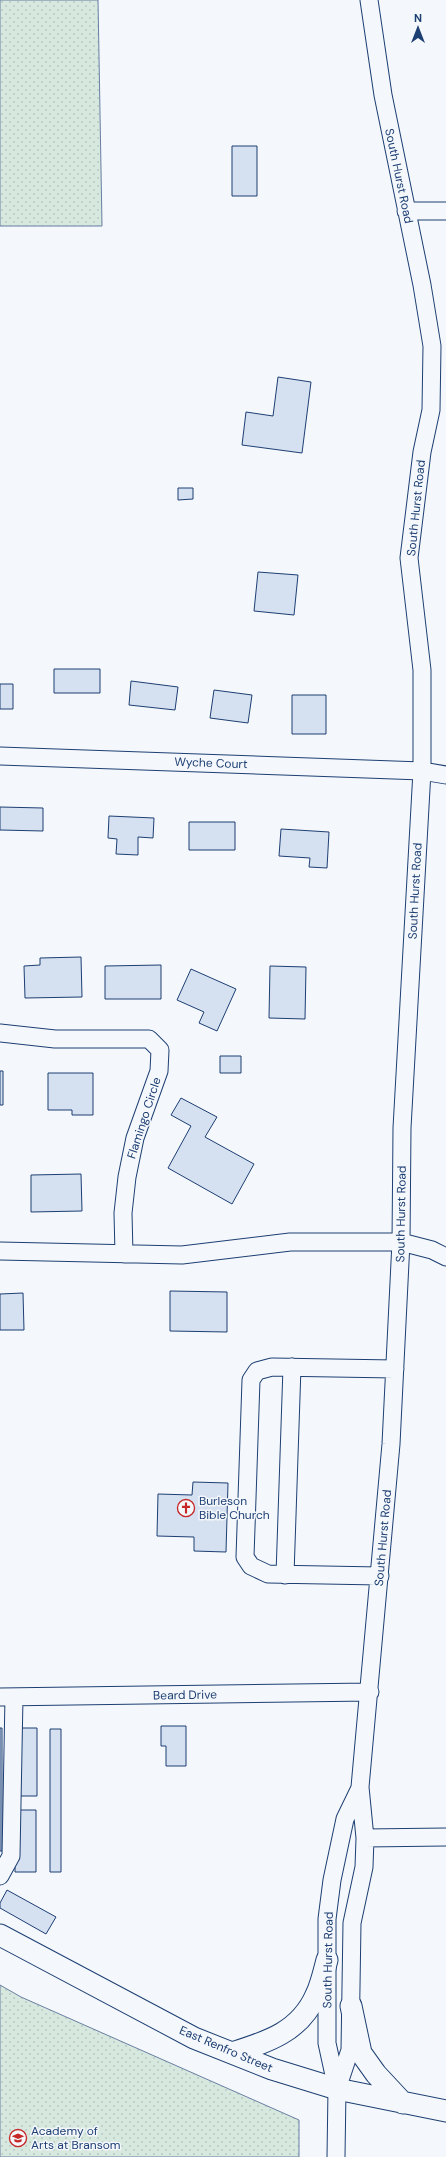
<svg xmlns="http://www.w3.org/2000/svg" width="446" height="2157" viewBox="0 0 446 2157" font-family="'DM Sans',sans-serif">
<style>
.grass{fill:url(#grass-dots);stroke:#687fa3}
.building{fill:#d5e0f0;stroke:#1d3f73}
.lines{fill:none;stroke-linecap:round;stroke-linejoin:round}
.minor-casing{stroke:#1d3f73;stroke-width:19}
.major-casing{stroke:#1d3f73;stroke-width:23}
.minor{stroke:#f4f7fb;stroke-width:17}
.major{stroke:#f4f7fb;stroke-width:21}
.labels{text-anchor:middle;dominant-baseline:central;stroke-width:3;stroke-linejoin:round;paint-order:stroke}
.street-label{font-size:12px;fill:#1d3f73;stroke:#f4f7fb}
.poi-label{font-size:12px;fill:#1d3f73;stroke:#f4f7fb;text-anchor:start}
</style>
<defs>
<pattern id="grass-dots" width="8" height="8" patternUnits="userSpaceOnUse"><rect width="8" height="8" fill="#d7e8df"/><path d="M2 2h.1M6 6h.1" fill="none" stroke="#b8c8c3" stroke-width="1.8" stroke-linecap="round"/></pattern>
</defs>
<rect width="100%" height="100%" fill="#f4f7fb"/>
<path class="grass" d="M0 0H98L102 226H0Z
M0 1985 21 1997 299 2120V2157H0Z"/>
<path class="building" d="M232 146H257V196H232Z
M278 377 311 382 302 453 242 445 246 412 273 416Z
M178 488H193V499L178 500Z
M258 572 298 575 294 615 254 611Z
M54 669H100V693H54Z
M131 681 178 687 175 710 129 705Z
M0 684H13V709H0Z
M214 690 252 695 248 723 210 718Z
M292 695H326V734H292Z
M0 807 43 808V831L0 830Z
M109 816 154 818 153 838 138 837V855L116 854 117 839 108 838Z
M189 822H235V850H189Z
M281 829 329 832 327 868 309 867 310 858 279 856Z
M81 957 82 997 25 998 24 966 40 965V958Z
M161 965V999H105V966Z
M270 966 306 967 305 1019 269 1018Z
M191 969 236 989 217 1031 199 1023 204 1012 177 1000Z
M220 1056H241V1073H220Z
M0 1071H3V1105H0Z
M48 1073H93V1115H72V1110H48Z
M181 1098 217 1117 205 1137 254 1164 232 1204 168 1168 191 1126 171 1115Z
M81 1174 82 1211 31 1212V1175Z
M170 1291 227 1292V1332L170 1331Z
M23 1293 24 1330H0V1294Z
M193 1482 228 1483 226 1552 194 1551V1537L157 1536 158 1494 192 1495Z
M161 1726H186V1766H166V1746H161Z
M0 1728H2V1851H0Z
M16 1728H37V1796H16Z
M50 1729H61V1872H50Z
M15 1810H36V1872H15Z
M7 1890 56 1917 46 1934 0 1908V1903Z"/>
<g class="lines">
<g class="minor-casing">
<path id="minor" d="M406 211H446
M0 756 422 771 446 775
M0 1033 55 1039H149L160 1050 159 1071 135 1138 127 1177 123 1213 124 1254
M0 1251 182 1255 290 1242H401L432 1250 446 1257
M285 1575 292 1367
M380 1576 268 1574 251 1566 245 1557 251 1380 257 1371 272 1367 395 1369
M0 1697 370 1692
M365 1838 446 1837
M0 1876 11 1856 14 1697
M337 2089 350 2050 352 1923 364 1867 365 1838 360 1787 391 1444 401 1242 402 1128 422 771V670L409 558 422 452 431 410 432 346 422 285 383 95 369 0
M336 2157 337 2089 327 2043V1919L332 1880 345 1819 360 1788"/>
</g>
<g class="major-casing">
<path id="major" d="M0 1935 194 2038 272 2069 337 2089 446 2111
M351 2006 361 2053 376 2074 403 2103
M232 2053C267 2042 300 2032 316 1995 321 1985 324 1971 327 1960"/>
</g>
<use href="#minor" class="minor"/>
<use href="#major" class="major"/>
</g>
<defs>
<g id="church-ring" transform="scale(0.9)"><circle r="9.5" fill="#f4f7fb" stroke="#c62828" stroke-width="1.5"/><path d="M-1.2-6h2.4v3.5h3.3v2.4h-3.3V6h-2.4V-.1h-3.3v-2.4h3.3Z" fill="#c62828"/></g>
<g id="school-ring" transform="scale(0.9)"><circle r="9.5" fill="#f4f7fb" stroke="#c62828" stroke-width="1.5"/><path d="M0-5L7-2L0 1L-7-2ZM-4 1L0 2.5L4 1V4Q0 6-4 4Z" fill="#c62828"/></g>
</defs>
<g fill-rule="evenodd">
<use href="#church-ring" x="186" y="1508"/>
<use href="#school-ring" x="18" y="2138"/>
</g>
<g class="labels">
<g class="street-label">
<text transform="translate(399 176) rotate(78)">South Hurst Road</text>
<text transform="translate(416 508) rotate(-84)">South Hurst Road</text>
<text transform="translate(211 763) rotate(2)">Wyche Court</text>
<text transform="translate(415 891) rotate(-87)">South Hurst Road</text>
<text transform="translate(144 1118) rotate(-72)">Flamingo Circle</text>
<text transform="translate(401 1214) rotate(-89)">South Hurst Road</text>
<text transform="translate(383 1538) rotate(-85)">South Hurst Road</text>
<text transform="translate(185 1695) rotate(-1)">Beard Drive</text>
<text transform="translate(328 1960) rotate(-89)">South Hurst Road</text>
<text transform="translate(226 2049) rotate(23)">East Renfro Street</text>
</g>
<g class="poi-label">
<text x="199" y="1501">Burleson<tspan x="199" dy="14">Bible Church</tspan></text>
<text x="31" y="2131">Academy of<tspan x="31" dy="14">Arts at Bransom</tspan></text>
</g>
</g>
<g transform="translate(418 28)" stroke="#f4f7fb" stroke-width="3" paint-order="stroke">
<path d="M0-3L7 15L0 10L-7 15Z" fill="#1d3f73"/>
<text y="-6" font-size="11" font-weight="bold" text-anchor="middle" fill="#1d3f73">N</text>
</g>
</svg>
